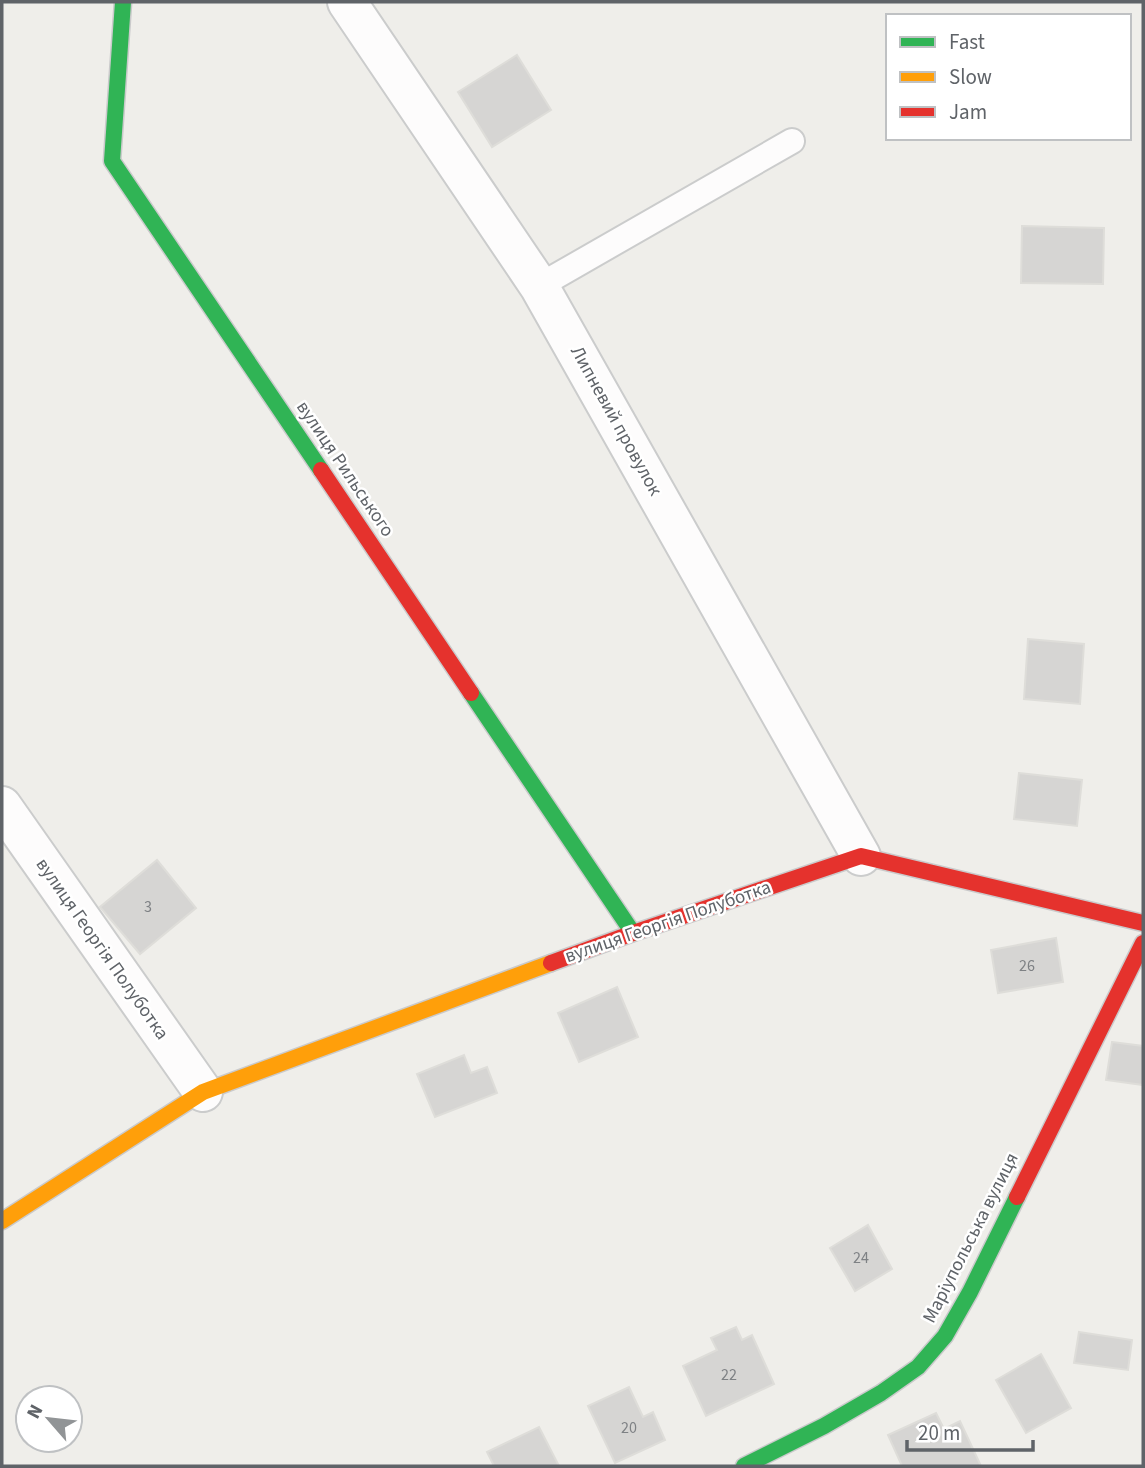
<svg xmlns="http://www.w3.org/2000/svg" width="1145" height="1468" viewBox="0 0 1145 1468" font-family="'Source Sans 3',sans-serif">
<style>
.building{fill:#d6d5d3;stroke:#deddd9;stroke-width:2}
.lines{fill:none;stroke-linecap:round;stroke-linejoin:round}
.lane-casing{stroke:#cbcccc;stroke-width:28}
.street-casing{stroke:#cbcccc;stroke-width:42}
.fast-casing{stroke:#cacacb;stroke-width:19}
.slow-casing{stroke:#cacacb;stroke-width:19}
.jam-casing{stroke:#cacacb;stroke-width:19}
.lane{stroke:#fdfcfc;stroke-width:24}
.street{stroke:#fdfcfc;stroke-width:38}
.fast{stroke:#30b455;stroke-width:16}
.slow{stroke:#ff9f0a;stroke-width:16}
.jam{stroke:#e5322d;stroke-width:16}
.labels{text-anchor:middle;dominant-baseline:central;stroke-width:5;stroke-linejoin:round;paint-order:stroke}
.number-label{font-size:16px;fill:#7e8184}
.street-label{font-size:19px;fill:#5f6368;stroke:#fff}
</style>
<rect width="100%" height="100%" fill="#efeeea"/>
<path class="building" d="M517 55 551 110 492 147 458 92Z
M1022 226 1104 228 1103 284 1021 283Z
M1028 639 1084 644 1080 704 1024 699Z
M1019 773 1082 780 1077 826 1014 819Z
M157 860 196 908 140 954 100 907Z
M1056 938 1063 982 998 993 991 950Z
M617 987 638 1037 579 1062 558 1013Z
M1112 1042 1143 1046V1085L1106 1080Z
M464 1055 471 1073 487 1067 497 1093 435 1117 417 1074Z
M868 1225 892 1269 855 1291 830 1248Z
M736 1327 742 1340 752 1335 774 1384 706 1416 683 1366 717 1350 711 1338Z
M1079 1332 1132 1340 1128 1370 1074 1363Z
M1041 1354 1071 1408 1026 1433 996 1380Z
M629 1387 643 1417 653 1412 665 1440 615 1463 588 1406Z
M936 1413 944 1429 960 1421 981 1466H902L888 1435Z
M539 1427 559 1466H494L487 1452Z"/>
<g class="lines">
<g class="lane-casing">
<path id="lane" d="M539 286 792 141"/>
</g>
<g class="street-casing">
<path id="street" d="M347 2 539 286 861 856
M2 806 203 1092"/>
</g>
<g class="fast-casing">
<path id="fast" d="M123 2 112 161 321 470
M471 693 633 933
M744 1466 824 1426 881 1393 918 1367 945 1336 970 1292 1017 1197"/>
</g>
<g class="slow-casing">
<path id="slow" d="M2 1221 203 1092 551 963"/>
</g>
<g class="jam-casing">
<path id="jam" d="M321 470 471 693
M551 963 633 933 861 856 1143 923
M1017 1197 1143 943"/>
</g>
<use href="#lane" class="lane"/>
<use href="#street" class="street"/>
<use href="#fast" class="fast"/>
<use href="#slow" class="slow"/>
<use href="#jam" class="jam"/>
</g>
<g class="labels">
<g class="number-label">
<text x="148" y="907">3</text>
<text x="1027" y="966">26</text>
<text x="861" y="1258">24</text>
<text x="729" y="1375">22</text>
<text x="629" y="1428">20</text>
</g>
<g class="street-label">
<text transform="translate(616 421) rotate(61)">Липневий провулок</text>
<text transform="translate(345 469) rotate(56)">вулиця Рильського</text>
<text transform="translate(668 922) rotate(-19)">вулиця Георгія Полуботка</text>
<text transform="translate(102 949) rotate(55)">вулиця Георгія Полуботка</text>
<text transform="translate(971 1238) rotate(-63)">Маріупольська вулиця</text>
</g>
</g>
<rect width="1145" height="1468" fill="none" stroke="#5f6368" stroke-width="7"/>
<rect x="886" y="14" width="245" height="126" fill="#ffffff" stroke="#bfc1c3" stroke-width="2"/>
<rect x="900" y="37" width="35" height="10" fill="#30b455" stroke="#bfc1c3" stroke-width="2"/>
<text x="949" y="49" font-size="21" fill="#5f6368">Fast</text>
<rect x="900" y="72" width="35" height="10" fill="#ff9f0a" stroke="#bfc1c3" stroke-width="2"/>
<text x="949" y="84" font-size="21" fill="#5f6368">Slow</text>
<rect x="900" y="107" width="35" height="10" fill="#e5322d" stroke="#bfc1c3" stroke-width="2"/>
<text x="949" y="119" font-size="21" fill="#5f6368">Jam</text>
<g transform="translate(49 1419) rotate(298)"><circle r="33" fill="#ffffff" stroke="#bfc1c3" stroke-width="2"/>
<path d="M0-5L12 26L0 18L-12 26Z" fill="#919496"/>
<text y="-10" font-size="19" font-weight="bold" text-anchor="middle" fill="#5f6368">N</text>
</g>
<path d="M907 1440v10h126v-10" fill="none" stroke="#5f6368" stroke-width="3.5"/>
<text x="918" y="1440" font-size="21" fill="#5f6368" stroke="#ffffff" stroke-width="5" paint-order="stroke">20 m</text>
</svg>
